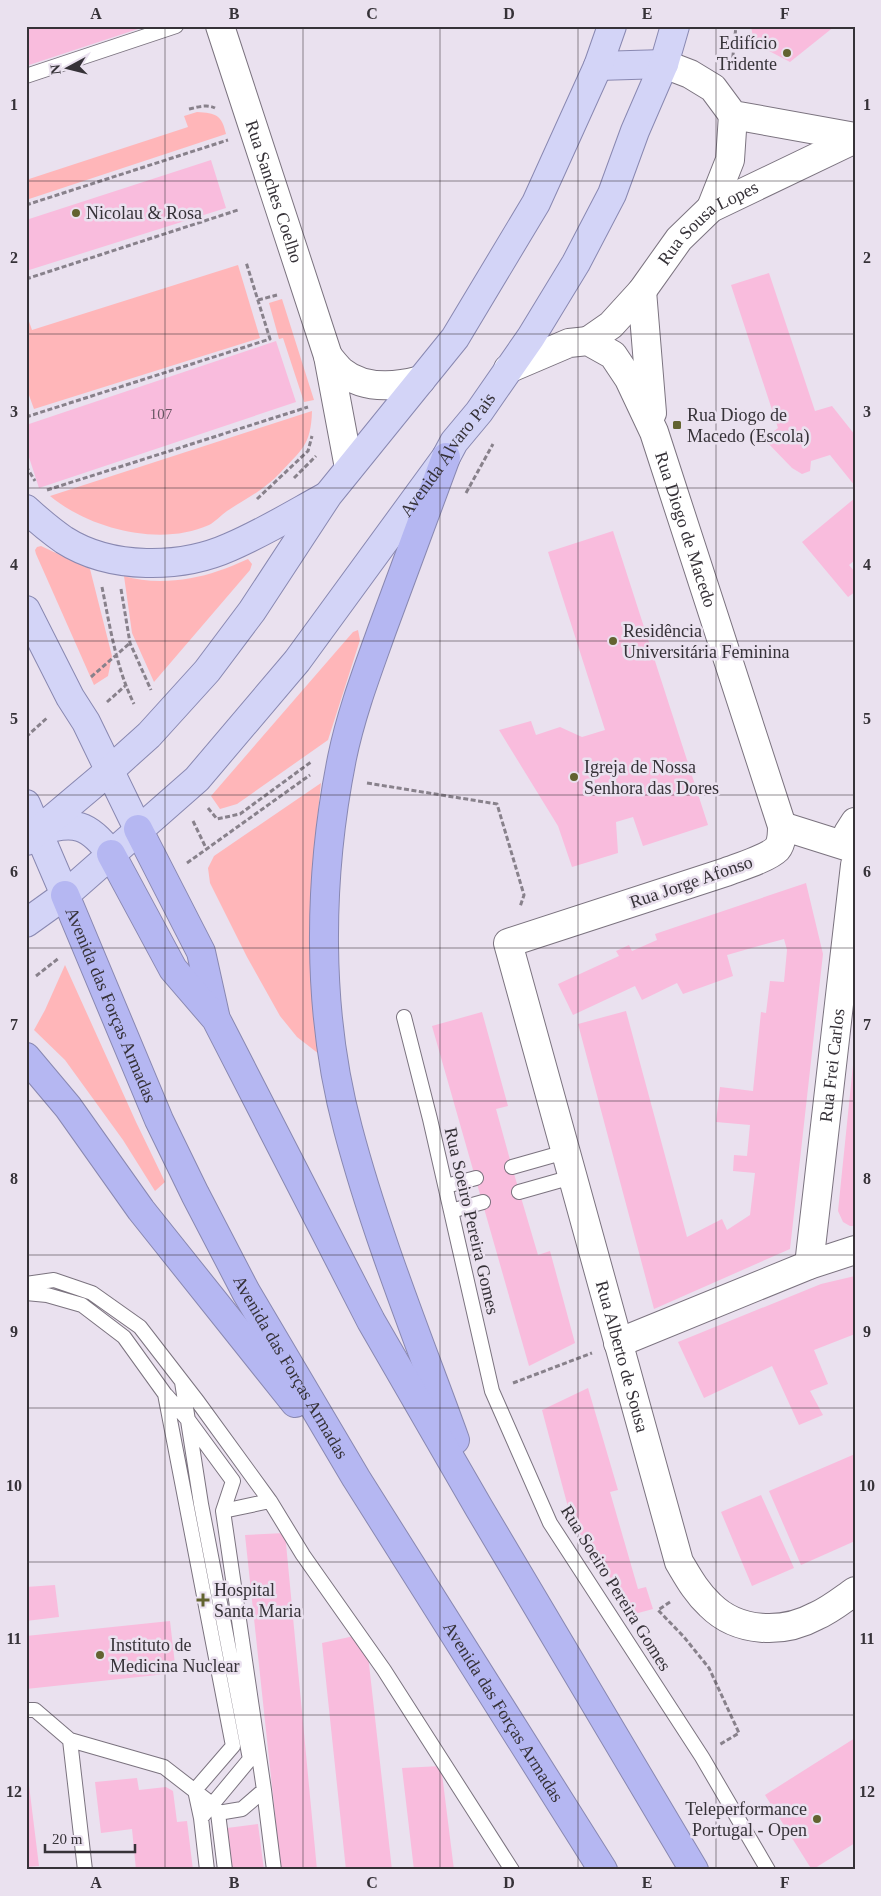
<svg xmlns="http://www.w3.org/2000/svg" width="881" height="1896" viewBox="0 0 881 1896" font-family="Georgia,serif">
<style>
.green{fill:#ffb6b9}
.building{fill:#f9bcdd}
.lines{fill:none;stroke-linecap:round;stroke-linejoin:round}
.lane-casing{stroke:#7b737f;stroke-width:16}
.street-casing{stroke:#7b737f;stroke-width:30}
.primary-casing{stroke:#8988b1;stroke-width:30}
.highway-casing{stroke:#8988b1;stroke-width:30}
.path{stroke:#88818b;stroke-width:3;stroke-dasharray:5 2.5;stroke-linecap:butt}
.lane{stroke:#fff;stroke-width:14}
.street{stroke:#fff;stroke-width:28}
.primary{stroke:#d3d4f7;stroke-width:28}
.highway{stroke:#b5b7f2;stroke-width:28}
.grid{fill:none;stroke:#363238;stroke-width:1;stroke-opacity:0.55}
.poi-dot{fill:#626330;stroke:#eae1ef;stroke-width:2}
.labels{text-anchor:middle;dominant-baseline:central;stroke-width:5;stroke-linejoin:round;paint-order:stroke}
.number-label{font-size:15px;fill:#675461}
.poi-label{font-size:18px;fill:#363238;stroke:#eae1ef;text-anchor:start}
.street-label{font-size:18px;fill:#363238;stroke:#eae1ef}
.neatline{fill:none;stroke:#363238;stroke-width:2}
.grid-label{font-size:16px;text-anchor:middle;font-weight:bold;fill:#363238}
</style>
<rect width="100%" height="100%" fill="#eae1ef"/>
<path class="green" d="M197 112C216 113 222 115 226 134L26 200V180L188 127 184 116Z
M238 265 260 338 34 409 26 387V313L32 330Z
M282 299 314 400 304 402 283 338 279 339 269 303Z
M312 411C311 446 301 450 280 473 265 489 246 499 227 511 221 515 215 522 209 525 160 547 90 529 50 496Z
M41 546 90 569 112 656 108 676 94 685 36 554 35 550 37 547Z
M248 559 252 564 250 570 154 682 132 633 124 576C153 585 190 581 218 571 228 568 238 563 248 559Z
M358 630 360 640 328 740 237 804 220 809 211 796 353 632Z
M321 783C316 833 310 882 310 932 311 973 315 1013 319 1054L297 1037 280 1016 247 957 210 883 208 868 214 856Z
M65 965 136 1122 165 1182 155 1191 123 1140 65 1060 34 1030 45 1010Z"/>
<path class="building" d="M26 26H144V27L26 66Z
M751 26H835L790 62 754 43Z
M211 160 226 208 26 271V220Z
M769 273 815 411 832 406 855 435V486L830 455 811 461 810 471 802 474 792 468 764 439 778 428 731 285Z
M276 341 296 402 39 488 26 448V425Z
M855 498V560L849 565 855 572V592L848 597 802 542Z
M613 531 708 825 643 846 633 817 616 822 618 853 572 867 558 826 499 730 531 721 536 735 560 727 582 737 605 730 548 552Z
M806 883 823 954 790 1249 654 1309 578 1024 626 1011 687 1237 722 1219 727 1230 750 1215 755 1173 733 1171 734 1155 747 1156 750 1125 716 1122 720 1087 753 1091 761 1012 766 1013 770 981 784 982 787 950 784 939 762 945 727 955 733 976 683 994 677 983 642 1000 635 986 573 1015 558 984 619 956 616 951 629 945 632 951 657 940 655 934Z
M482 1012 508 1106 496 1109 512 1167 538 1255 550 1251 575 1343 529 1366 432 1026Z
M853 1065 855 1226H850L843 1222 838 1211Z
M855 1276V1334L814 1350 828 1384 810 1391 823 1415 799 1425 772 1366 704 1398 678 1342 821 1284Z
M588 1388 618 1490 610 1492 638 1589 646 1587 653 1609 627 1616 621 1593 572 1522 542 1410Z
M855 1454V1541L801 1565 769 1491Z
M761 1495 794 1568 752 1586 721 1512Z
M285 1533 317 1870H281L245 1535Z
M55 1585 59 1617 26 1621V1587Z
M170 1621 176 1673 26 1689V1636Z
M354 1636 368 1655 392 1870H346L322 1643Z
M855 1738V1843L812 1870 765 1795Z
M26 1761 39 1866 26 1867Z
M441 1766 454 1870H414L402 1768Z
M137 1778 139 1790 166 1787 173 1791 177 1822 187 1821 193 1870H136L132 1829 101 1833 95 1782Z
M258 1824 264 1870H232L227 1828Z"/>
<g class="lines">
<g class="lane-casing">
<path id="lane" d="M26 76 176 26
M404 1017 430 1119 492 1391 550 1523 702 1757 768 1870
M512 1167 565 1152
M446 1186 476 1178
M519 1192 572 1177
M451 1211 483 1202
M26 1284 54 1280 92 1293 140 1327 198 1402 270 1501
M26 1293 47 1295 82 1305 124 1337 165 1394 233 1746 195 1790
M182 1382 201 1504 250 1759 201 1818
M166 1395 189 1421 233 1481 223 1511 264 1790 242 1809 218 1813
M223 1511 270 1501 303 1555 384 1670 512 1870
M26 1710H35L70 1740 164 1767 213 1805 218 1813 225 1870
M70 1740 85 1870
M195 1790 201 1818 207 1870
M264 1790 274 1870"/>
</g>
<g class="street-casing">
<g id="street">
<path id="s1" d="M220 26 328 356 349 468"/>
<path d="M664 64 690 74 713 88 733 115 855 137"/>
<path d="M711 208 730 160 733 115"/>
<path d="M642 291 652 413"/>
<path id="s2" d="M588 341 611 325 642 291 679 239 711 208 855 139"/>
<path d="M328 356C332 361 337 367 341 371 364 390 395 387 421 380"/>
<path id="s3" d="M508 369 569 343 588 341 613 355 629 379 654 432 782 826C782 833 782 843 777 849 768 858 739 867 726 872L508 943 679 1562C688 1577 696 1592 710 1605 738 1633 783 1634 816 1616 830 1610 842 1600 855 1591"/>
<path d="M855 822 848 833 855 846"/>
<path d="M782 826 855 849"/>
<path id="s4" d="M809 1265 855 865"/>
<path d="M618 1343 809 1265 855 1250"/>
</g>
</g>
<g class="primary-casing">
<g id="primary">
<path d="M598 66 664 64"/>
<path d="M26 509C38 520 51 531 64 540 111 570 181 569 230 547 263 533 294 514 325 497"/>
<path d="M26 610 70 697 86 722 138 829"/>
<path d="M26 804 65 895"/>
<path d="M39 831C74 820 89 824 111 854"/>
<path d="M26 841 109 771 149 735 207 671 252 611 328 495 455 338 536 203 598 66 612 26"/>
<path id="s5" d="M26 923 65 895 197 779 297 661 446 457 454 442 479 412 531 337 576 263 612 194 635 131 664 64 675 26"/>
</g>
</g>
<g class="highway-casing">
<g id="highway">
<path d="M446 457C425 515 403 572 382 630 367 672 351 714 342 758 318 878 316 1010 348 1129 376 1235 418 1338 455 1440"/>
<path d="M138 829 201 952 215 1015"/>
<path d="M111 854 173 969 216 1019 371 1321 479 1508 694 1870"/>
<path id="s6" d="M65 895 159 1120 195 1194 246 1292 356 1478 603 1870"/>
<path d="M26 1057 68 1107 141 1210 295 1403"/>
</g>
</g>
<path class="path" d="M732 65 736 26
M189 109C198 107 207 104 215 108
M26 205 228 140
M26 279 238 210
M258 300 277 295
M26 417 270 339 246 262
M26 466 35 481
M294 478 316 456
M47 490 308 407
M466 493 493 444
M257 499 308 451 312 436
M102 587C110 627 116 667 134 704
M121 589 130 643 151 690
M91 677 130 643
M107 702 125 686
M26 737 48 717
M367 783 497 804 524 895 520 907
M208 808 217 819 240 814 311 762
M193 821 206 848
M187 863 310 775
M36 976 59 958
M513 1383 592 1353
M670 1602 658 1610 684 1637 709 1668 739 1733 719 1745"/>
<use href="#lane" class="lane"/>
<use href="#street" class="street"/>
<use href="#primary" class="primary"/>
<use href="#highway" class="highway"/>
</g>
<path class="grid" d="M165 26V1870M303 26V1870M440 26V1870M578 26V1870M716 26V1870M26 181H855M26 334H855M26 488H855M26 641H855M26 795H855M26 948H855M26 1101H855M26 1255H855M26 1408H855M26 1562H855M26 1715H855"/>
<g class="poi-dot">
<circle cx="787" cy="53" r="5"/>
<circle cx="76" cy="213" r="5"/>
<rect x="672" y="420" width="10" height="10" rx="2.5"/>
<circle cx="613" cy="641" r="5"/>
<circle cx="574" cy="777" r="5"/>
<path d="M200.5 1592.5h5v5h5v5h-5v5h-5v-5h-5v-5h5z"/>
<circle cx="100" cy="1655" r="5"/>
<circle cx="817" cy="1819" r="5"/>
</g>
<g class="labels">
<g class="number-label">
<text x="161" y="414">107</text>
</g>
<g class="poi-label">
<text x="777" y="43" text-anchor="end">Edifício<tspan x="777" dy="21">Tridente</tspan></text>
<text x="86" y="213">Nicolau &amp; Rosa</text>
<text x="687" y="415">Rua Diogo de<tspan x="687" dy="21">Macedo (Escola)</tspan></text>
<text x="623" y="631">Residência<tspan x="623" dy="21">Universitária Feminina</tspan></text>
<text x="584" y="767">Igreja de Nossa<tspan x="584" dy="21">Senhora das Dores</tspan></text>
<text x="214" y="1590">Hospital<tspan x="214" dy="21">Santa Maria</tspan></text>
<text x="110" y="1645">Instituto de<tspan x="110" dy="21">Medicina Nuclear</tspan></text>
<text x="807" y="1809" text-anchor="end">Teleperformance<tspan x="807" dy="21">Portugal - Open</tspan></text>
</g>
<g class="street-label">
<text stroke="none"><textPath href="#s1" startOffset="174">Rua Sanches Coelho</textPath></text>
<text stroke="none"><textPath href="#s2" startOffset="171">Rua Sousa Lopes</textPath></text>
<text stroke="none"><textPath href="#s5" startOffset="634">Avenida Álvaro Pais</textPath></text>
<text stroke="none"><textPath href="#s3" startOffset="304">Rua Diogo de Macedo</textPath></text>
<text transform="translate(691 882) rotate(-19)">Rua Jorge Afonso</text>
<text stroke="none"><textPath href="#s6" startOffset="119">Avenida das Forças Armadas</textPath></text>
<text stroke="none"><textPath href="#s4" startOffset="201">Rua Frei Carlos</textPath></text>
<text transform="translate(472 1221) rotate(77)">Rua Soeiro Pereira Gomes</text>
<text stroke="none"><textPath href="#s3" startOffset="1354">Rua Alberto de Sousa</textPath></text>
<text stroke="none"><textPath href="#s6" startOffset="524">Avenida das Forças Armadas</textPath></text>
<text transform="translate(616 1588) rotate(58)">Rua Soeiro Pereira Gomes</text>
<text stroke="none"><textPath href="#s6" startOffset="929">Avenida das Forças Armadas</textPath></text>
</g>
</g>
<rect width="881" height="1896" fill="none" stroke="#eae1ef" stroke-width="55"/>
<g transform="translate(68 68) rotate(263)" stroke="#eae1ef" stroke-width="4" paint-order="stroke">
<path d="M0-4L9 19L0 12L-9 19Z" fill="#363238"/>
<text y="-8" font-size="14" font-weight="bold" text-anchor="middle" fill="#363238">N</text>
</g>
<path d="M45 1844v8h90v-8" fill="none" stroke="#363238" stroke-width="2.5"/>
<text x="52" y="1844" font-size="15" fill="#363238" stroke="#eae1ef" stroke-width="4" paint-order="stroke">20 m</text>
<rect x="28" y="28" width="826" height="1840" class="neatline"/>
<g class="grid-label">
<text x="96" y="19">A</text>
<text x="234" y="19">B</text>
<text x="372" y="19">C</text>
<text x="509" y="19">D</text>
<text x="647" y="19">E</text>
<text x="785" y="19">F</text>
<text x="14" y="110">1</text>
<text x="867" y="110">1</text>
<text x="14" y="263">2</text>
<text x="867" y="263">2</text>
<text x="14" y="417">3</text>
<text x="867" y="417">3</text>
<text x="14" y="570">4</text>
<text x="867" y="570">4</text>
<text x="14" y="724">5</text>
<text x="867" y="724">5</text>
<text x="14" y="877">6</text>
<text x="867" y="877">6</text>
<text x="14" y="1030">7</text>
<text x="867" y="1030">7</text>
<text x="14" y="1184">8</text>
<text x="867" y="1184">8</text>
<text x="14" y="1337">9</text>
<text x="867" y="1337">9</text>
<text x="14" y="1491">10</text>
<text x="867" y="1491">10</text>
<text x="14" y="1644">11</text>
<text x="867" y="1644">11</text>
<text x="14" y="1797">12</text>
<text x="867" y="1797">12</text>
<text x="96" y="1888">A</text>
<text x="234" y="1888">B</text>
<text x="372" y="1888">C</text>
<text x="509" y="1888">D</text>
<text x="647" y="1888">E</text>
<text x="785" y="1888">F</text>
</g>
</svg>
